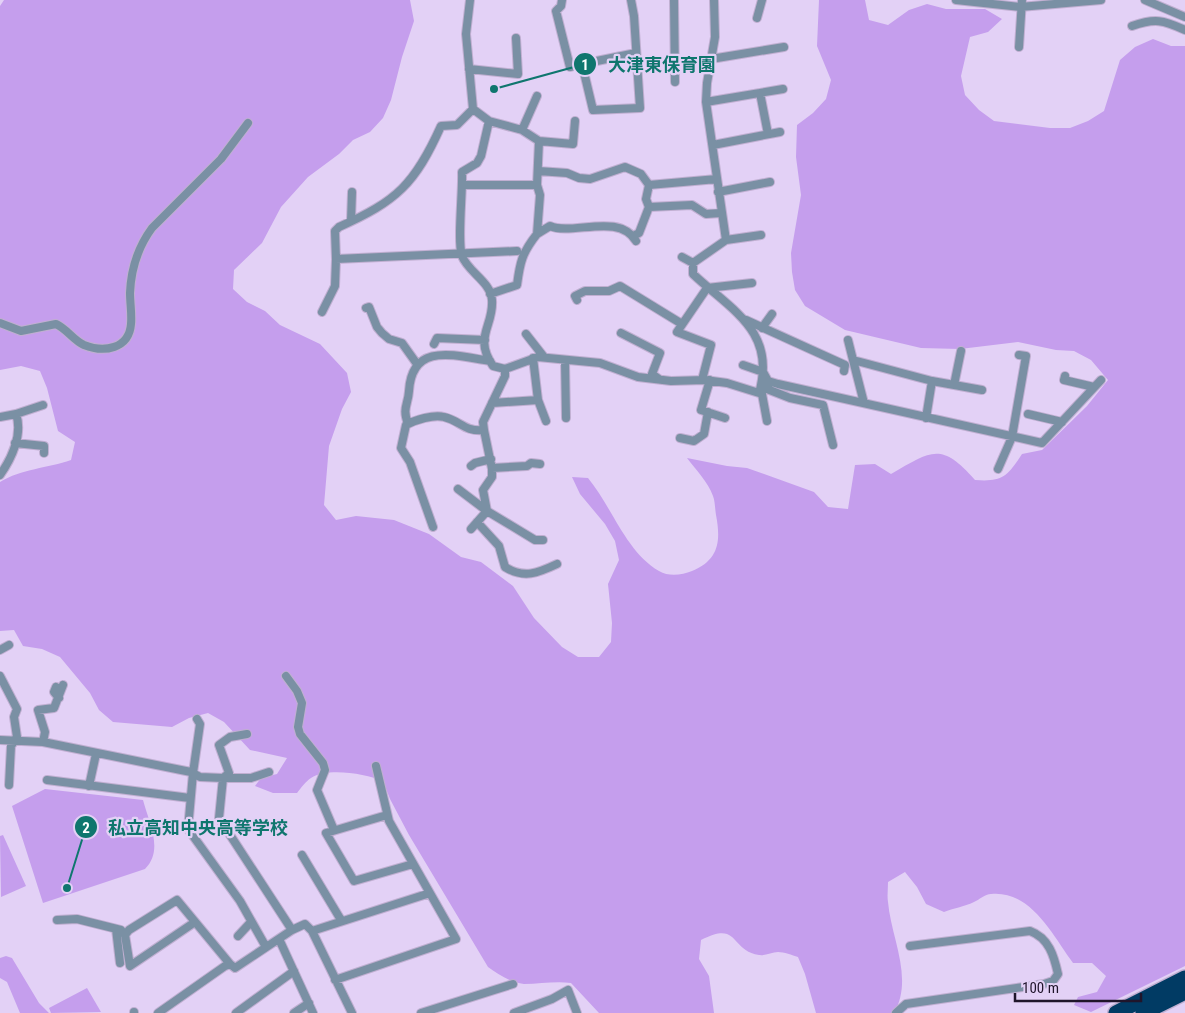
<svg xmlns="http://www.w3.org/2000/svg" width="1185" height="1013" viewBox="0 0 1185 1013" font-family="'Roboto Condensed','Noto Sans JP',sans-serif">
<style>
.green{fill:#c59eed}
.lines{fill:none;stroke-linecap:round;stroke-linejoin:round}
.street-casing{stroke:#c0afd1;stroke-width:10}
.highway-casing{stroke:#c0afd1;stroke-width:18}
.street{stroke:#7a90a4;stroke-width:8}
.highway{stroke:#013b64;stroke-width:15}
.leader{fill:none;stroke:#0f766e;stroke-width:2}
.callout-dot{fill:#0f766e;stroke:#e3d1f6;stroke-width:2}
.mark-label{font-size:15px;text-anchor:middle;font-weight:bold;fill:#fff}
.callout-label{font-size:18px;text-anchor:middle;font-weight:bold;fill:#0f766e;stroke:#e3d1f6;stroke-width:4.5;stroke-linejoin:round;paint-order:stroke}
</style>
<rect width="100%" height="100%" fill="#e3d1f6"/>
<path class="green" d="M4 0H410L414 21 402 57 391 100 383 118 370 132 353 140 339 154 308 177 281 207 262 243 234 270 233 289 247 302 265 311 280 325 320 344 347 373 351 392 342 409 329 446 324 505 336 520 356 516 394 520 429 534 461 557 481 562 513 586 534 618 562 647 578 657H599L611 642 612 623 608 584 619 560 615 541 605 524 580 494 572 477 588 478C612 507 626 552 659 571 669 577 682 575 692 571 719 560 721 541 716 515 715 509 715 501 713 496 708 482 696 470 687 458L727 466 747 468 814 492 828 507 848 509 855 465 875 464 891 474C931 451 941 441 975 480 1002 482 1007 477 1022 454L1042 450 1087 406 1108 380 1091 360 1074 351 1056 350 1018 342 960 349 921 348 845 330 805 306 795 290 792 272 791 253 801 195 796 157 797 125 813 113 826 99 831 80 817 46 819 0H865L869 20 888 25 909 10 927 4 946 9H985L1002 19 988 32 970 37 961 76 965 95 979 110 994 121 1050 128H1070L1088 121 1104 111 1120 60 1135 47 1153 39 1171 46H1185V966L1091 1012 1074 1005 1078 997 1097 992 1106 976 1092 963H1073C1053 936 1031 890 991 894 985 894 979 900 974 902 964 907 953 908 944 912L926 904 917 887 905 872 888 882C888 889 887 896 888 902 891 938 914 978 894 1013H816L805 974 798 957C792 955 784 952 778 952 772 952 765 956 759 955 729 950 740 920 701 940L699 959 709 976 714 1013H599L571 983C555 981 540 984 524 984 511 983 498 974 488 967L409 835 390 799 383 781C366 774 328 767 311 778 306 781 301 788 297 793H273L255 786 261 778 277 774 287 758 250 750 224 722 208 713 189 718 172 727 113 722 99 710 90 693 60 657 42 649 23 646 14 630 0 631V482C21 469 48 468 71 460L75 442 58 431 47 388 40 371 21 366 0 370V6Z
M45 789 143 800C149 823 164 850 145 869L43 903 12 806Z
M3 835 26 886 1 897 0 836Z
M6 956 12 958 39 1003 49 1013H20L7 982 0 978V958Z
M87 988 101 1012 51 1013 49 1008Z"/>
<g class="lines">
<g class="street-casing">
<path id="street" d="M470 0 466 34 473 109 489 121 522 130 539 141 537 185 540 195 537 234 550 226C572 236 619 212 636 241
M562 0 561 6 556 11 570 67 582 64 593 110 640 108 634 16 631 0
M674 0 675 82
M956 0 1020 7 1101 0
M1145 0 1185 17
M757 18 762 0
M1132 26C1155 18 1163 20 1185 30
M1019 47 1022 0
M711 59 784 47
M582 64 636 53
M469 69 518 74 516 38
M760 93 768 134
M706 102 783 89
M473 109 457 125 441 126C415 184 397 201 339 227L335 231 336 259 517 251
M489 121 481 156 477 163 462 172C463 190 457 242 462 256 468 272 491 282 492 300 494 326 473 337 493 366L505 369 538 357 600 363 638 377 671 381 705 380 727 383 759 393C777 331 731 310 693 274V263L726 240 706 102 707 83 715 37 714 0
M522 130 537 96
M539 141 573 144 575 121
M713 145 780 132
M538 171 567 173 579 178 590 179 625 167 641 174 649 185 717 179
M463 185H537
M649 185 646 199 649 207 692 205 706 214 721 213
M718 192 770 182
M351 221 352 192
M633 236 639 233 649 207
M726 240 761 235
M682 257 693 263
M490 294 517 285C520 262 522 253 537 234
M577 300 575 296 585 291H609L620 286 682 324
M366 308 369 307 377 327 382 333 389 339 402 343 417 364
M322 312 335 286 336 259
M746 320 845 365 844 371
M0 323 21 331 56 324C67 329 73 340 84 345 104 353 129 349 131 324 132 314 130 303 130 293 131 270 138 247 152 228L221 159 248 123
M762 328 772 314
M621 333 660 353 652 374 659 379
M526 334 544 357
M848 340 853 360
M434 344 437 338 485 340
M565 360 566 418
M743 365 763 372 768 381 778 384 1042 443 1101 380
M1065 376 1064 380 1094 387
M702 380 711 345 677 332 707 288 752 283
M710 380 701 410 725 418
M768 381 767 389 790 398 823 405 833 445
M954 385 961 351
M762 394 767 421
M538 400 546 421
M492 403 538 400 533 358
M864 403 853 360 932 381 982 390
M16 414 43 405
M1028 414 1062 422
M0 417 16 414C23 434 12 458 0 475
M926 418 932 381
M408 424C402 407 408 406 409 391 412 341 456 356 490 361
M680 438 694 441 704 434 708 412
M15 443 44 446V453
M471 466 475 463 491 459
M492 468 527 466 531 463 540 464
M998 469 1012 437 1026 356 1019 355
M458 489 487 511 535 540H543
M477 522 499 546 505 567C524 579 538 573 557 564
M433 527 410 462 401 448 406 425C415 420 434 414 444 417 461 421 464 432 484 430L483 422 505 376V369
M471 529 487 511 483 490 492 477V469L484 430
M0 650 9 645
M0 676 17 709 14 717 17 737 11 746 9 785
M286 676 297 691 302 703 298 727 300 734 323 763 325 770 317 790 334 830
M56 687 54 692 59 698
M197 719 200 724 193 773 188 829 240 901 266 947
M0 740 43 742 191 772 200 777 223 778 219 818 292 930
M43 742 45 732 38 710 54 708 63 685
M223 778 229 773 219 745 230 737 247 734
M223 778H251L269 772
M47 780 190 798
M89 786 96 754
M387 815 326 833 354 881 413 864
M302 855 341 920
M57 920 77 919 121 930 125 935
M195 922 130 966 125 935 129 930 177 900 230 964
M116 929 120 963
M312 931 430 893
M238 936 251 922
M279 939 313 1013
M335 980 456 939 389 821 376 766
M134 1012V1013
M158 1013 225 966 230 964 235 968 292 930 305 924 312 931 352 1013
M236 1013 294 971
M294 1013 309 1003
M421 1013 513 984
M514 1013 552 999 568 990 577 1013
M896 1013 906 1004 1044 984 1053 981 1058 974C1054 956 1049 938 1030 931L910 946"/>
</g>
<g class="highway-casing">
<path id="highway" d="M1116 1013 1185 978
M1143 1013 1185 992"/>
</g>
<use href="#street" class="street"/>
<use href="#highway" class="highway"/>
</g>
<path class="leader" d="M494 89L585 64M67 888L86 827"/>
<g class="callout-dot">
<circle cx="494" cy="89" r="5"/>
<circle cx="67" cy="888" r="5"/>
<circle cx="585" cy="64" r="12"/>
<circle cx="86" cy="827" r="12"/>
</g>
<g class="mark-label">
<text x="585" y="70">1</text>
<text x="86" y="833">2</text>
</g>
<g class="callout-label">
<text x="662" y="71">大津東保育園</text>
<text x="198" y="834">私立高知中央高等学校</text>
</g>
<path d="M1015 993v8h126v-8" fill="none" stroke="#20152b" stroke-width="2.5"/>
<text x="1022" y="993" font-size="15" fill="#20152b" stroke="#e3d1f6" stroke-width="4" paint-order="stroke">100 m</text>
</svg>
